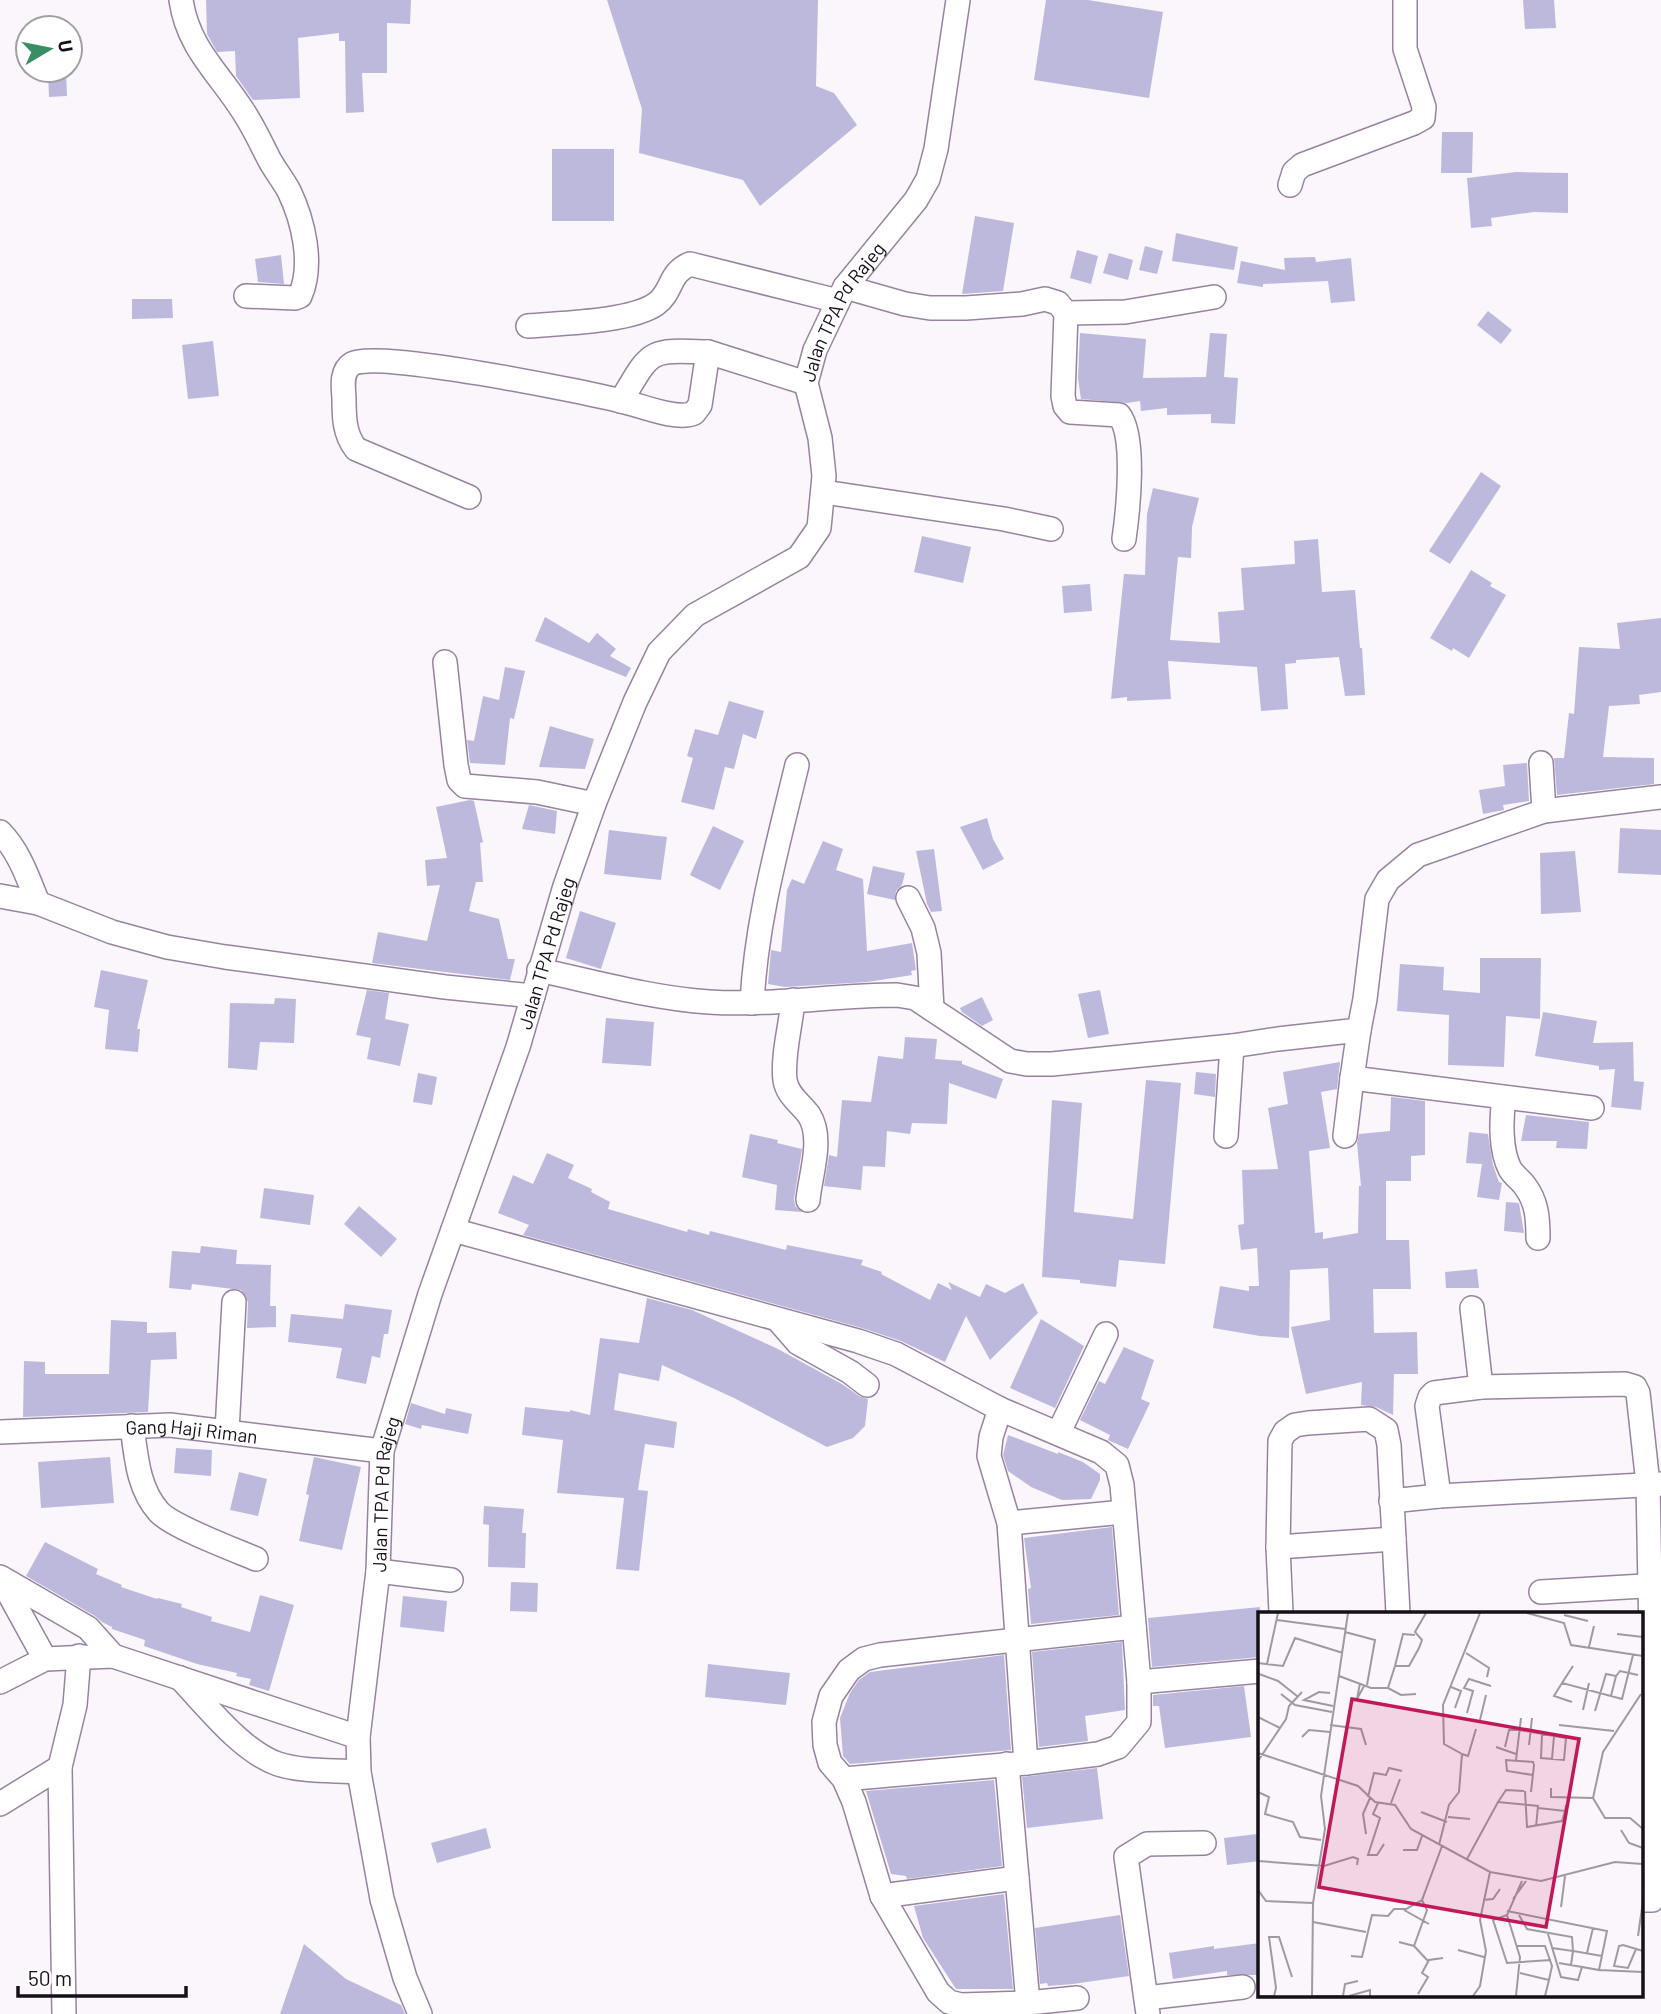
<svg xmlns="http://www.w3.org/2000/svg" width="1661" height="2014" viewBox="0 0 1661 2014" font-family="Barlow,sans-serif">
<style>
.building{fill:#bdb9dc}
.lines{fill:none;stroke-linecap:round;stroke-linejoin:round}
.minor-casing{stroke:#98839f;stroke-width:26}
.minor{stroke:#fff;stroke-width:23}
.labels{text-anchor:middle;dominant-baseline:central;stroke-width:6;stroke-linejoin:round;paint-order:stroke}
.street-label{font-size:19px;fill:#160f19;stroke:#fff}
.inset-road{fill:none;stroke:#9f9aa1;stroke-width:2}
.view{fill:#c2185b;fill-opacity:0.15;stroke:#c2185b;stroke-width:3.5}
.inset-edge{fill:none;stroke:#160f19;stroke-width:3.5}
</style>
<rect width="100%" height="100%" fill="#faf6fc"/>
<path class="building" d="M206 0H411L410 24 387 23V73H362L364 112 346 113 345 41H339V33L298 38 300 98 253 100 236 76 235 51 217 52 207 34Z
M607 0H818L816 86 834 93 857 125 760 206 743 180 639 153 642 109Z
M1046 0H1088L1163 12 1149 98 1034 80Z
M1523 0H1554L1556 28 1525 29Z
M48 70H66L67 96 49 97Z
M1442 132H1473L1472 173H1441Z
M552 149H614V221H552Z
M1516 172 1568 173V213L1534 212 1491 218 1492 226 1471 228 1467 178Z
M975 216 1014 223 1003 291 962 294Z
M1176 233 1238 247 1234 270 1172 261Z
M1145 246 1163 251 1157 274 1139 270Z
M1077 250 1098 256 1091 284 1070 278Z
M1109 253 1133 260 1128 280 1103 273Z
M281 255 284 284 258 282 255 259Z
M1315 257 1316 262 1351 258 1355 301 1331 303 1328 281 1263 284V287L1237 283 1241 261 1285 270 1284 258Z
M132 299H172L173 318 132 319Z
M1488 311 1512 330 1501 344 1477 325Z
M1080 333 1146 339 1143 378 1206 377 1210 333 1227 334 1224 377 1238 378 1235 424 1211 423V414L1167 415V408L1141 411 1140 401 1127 403 1081 399 1078 378Z
M213 341 219 396 188 399 182 345Z
M1481 472 1501 486 1450 564 1429 551Z
M1153 488 1199 498 1192 527 1191 558 1178 557 1170 640 1220 643 1218 612 1244 610 1241 568 1295 564 1294 541 1318 539 1322 592 1355 590 1360 648H1362L1365 695 1345 696 1339 657 1296 660V663L1285 664 1288 709 1261 711 1257 667 1168 661 1171 699 1127 701V697L1111 699 1124 574 1145 575 1147 514Z
M922 536 971 547 963 583 914 572Z
M1471 570 1492 583 1490 586 1506 595 1469 658 1453 648 1452 651 1430 638Z
M1090 584 1092 611 1064 613 1062 586Z
M545 617 589 643 597 633 616 649 610 656 631 668 626 677 535 641Z
M1661 618V692L1639 695 1640 704 1609 706 1603 757 1654 758V784L1557 795 1554 758H1564L1569 713 1574 714 1579 647 1620 649 1617 623Z
M505 667 525 671 514 719 510 718 505 765 470 763 467 740 474 741 483 696 499 700Z
M729 701 764 711 756 739 743 734 734 769 725 767 714 810 681 802 693 758 687 756 695 729 718 735Z
M550 726 594 739 585 769 539 767Z
M1527 763 1529 801 1503 805 1504 810 1483 814 1479 790 1505 786 1503 765Z
M470 800 474 801 483 842 480 843 483 882H476L469 911 499 919 508 959H515L510 980 372 963 378 932 427 941 440 885 427 886 425 860 447 858 436 807Z
M529 805 557 811 555 834 522 829Z
M987 818 993 839 1004 859 983 870 960 827Z
M713 826 744 841 720 890 690 875Z
M1620 828 1661 830V875L1618 873Z
M609 830 667 837 661 880 604 874Z
M823 841 843 849 836 870 863 879 867 951 912 943 916 970 911 971 912 975 867 982 785 987 768 984 771 950 781 952 787 890 792 879 804 884Z
M934 849 942 911 931 912 927 904 916 851Z
M1575 851 1581 912 1541 914 1540 853Z
M873 866 905 873 902 885 896 891 895 900 867 894Z
M580 911 616 923 601 969 566 958Z
M1480 958H1541L1540 1019 1506 1016 1504 1067 1448 1065 1449 1015 1397 1011 1400 964 1444 967 1443 990 1480 993Z
M101 970 148 980 137 1029H140L138 1052 105 1049 109 1010 94 1007Z
M367 990 389 993 385 1019 409 1024 400 1066 367 1059 371 1038 356 1035Z
M1100 990 1109 1034 1088 1038 1078 994Z
M982 997 993 1020 982 1026 962 1012 960 1008Z
M275 998 296 999 294 1043 260 1042 257 1070 228 1068 230 1003 274 1004Z
M1543 1012 1597 1021 1593 1043 1633 1042 1634 1081 1644 1082 1641 1110 1611 1107 1615 1069 1599 1070V1066L1535 1056Z
M606 1018 654 1022 651 1066 602 1063Z
M905 1037 937 1039 935 1059 962 1061V1064L1003 1079 996 1099 949 1083 947 1124 912 1123 910 1134 887 1131 885 1167 863 1166 861 1190 824 1186 829 1155 837 1157 842 1100 871 1102 878 1056 903 1059Z
M1340 1062 1337 1089 1321 1092 1330 1148 1309 1151 1315 1233 1323 1232V1239L1358 1233 1359 1186H1361L1357 1143 1359 1134 1390 1131 1391 1097 1425 1101V1155L1411 1156V1181H1386V1240H1409L1411 1289H1373L1374 1333 1417 1332 1418 1374H1394L1393 1415 1376 1407 1361 1405 1362 1382 1306 1394 1291 1327 1330 1320 1328 1268 1290 1270 1289 1338 1260 1336 1213 1328 1220 1286 1249 1291V1286H1259L1257 1248 1241 1250 1238 1225 1244 1224 1242 1170 1278 1169 1268 1108 1288 1104 1283 1072Z
M1196 1072 1216 1074 1215 1097 1194 1094Z
M418 1073 437 1077 432 1105 413 1102Z
M1146 1080 1181 1083 1165 1264 1119 1260 1116 1287 1080 1283V1280L1042 1277 1052 1100 1082 1103 1074 1212 1133 1219Z
M1526 1115 1589 1122 1587 1149 1556 1148 1557 1141H1521Z
M1469 1132 1488 1134 1493 1165 1499 1182 1502 1183 1499 1200 1477 1197 1482 1164 1466 1163Z
M750 1134 778 1140 777 1143 802 1149 794 1199 795 1206 802 1212 775 1210 777 1185 742 1177Z
M547 1153 574 1165 568 1178 592 1189 591 1192 610 1202 608 1209 687 1232 688 1229 709 1235 710 1231 786 1250 787 1245 863 1260 861 1265 882 1272 881 1274 930 1300 938 1283 952 1290 948 1282 980 1297 986 1284 1005 1293 1023 1283 1038 1313 990 1360 966 1316 945 1362 901 1341 862 1328 523 1235 529 1225 498 1213 513 1175 533 1184Z
M264 1188 314 1195 310 1225 260 1218Z
M1506 1202 1519 1203 1524 1233 1504 1231Z
M359 1206 397 1239 381 1257 344 1224Z
M201 1246 237 1250 236 1264 271 1265 270 1306H276V1327L247 1328 248 1302 241 1290 192 1284 191 1290 169 1288 172 1251 200 1253Z
M1477 1269 1479 1288H1446L1445 1272Z
M647 1298 692 1310 776 1348 842 1384 859 1396 868 1399 865 1426 853 1438 827 1447 734 1398 662 1365 659 1381 619 1373 614 1410 677 1422 674 1448 645 1444 638 1490 648 1491 639 1571 616 1569 624 1498 557 1493 563 1440 522 1435 525 1407 570 1412V1410L590 1415 600 1338 639 1343Z
M345 1304 392 1310 388 1334H384L380 1358 372 1356 366 1384 336 1378 342 1348 288 1342 291 1314 343 1319Z
M1041 1319 1084 1346 1055 1408 1010 1388Z
M111 1320 147 1322V1333L176 1332 177 1359 151 1360 148 1412 23 1417 24 1361 45 1362V1374H109Z
M1124 1347 1154 1360 1141 1399 1150 1403 1128 1449 1108 1440 1110 1435 1080 1420 1099 1381 1105 1384Z
M411 1403 445 1414 446 1408 472 1414 468 1434 422 1425 421 1429 405 1424Z
M1008 1435 1058 1454V1452L1083 1462 1100 1474V1480L1091 1499 1062 1500 1031 1487 1008 1471 1003 1455Z
M176 1448 212 1450 211 1476 174 1473Z
M110 1457 114 1503 41 1508 38 1462Z
M314 1457 361 1467 342 1550 299 1541 309 1495 306 1494Z
M239 1472 267 1479 258 1516 230 1510Z
M484 1506 524 1509 522 1533H526L525 1568 488 1567 489 1525 483 1524Z
M1112 1527 1119 1615 1031 1624 1028 1589 1031 1588 1024 1538Z
M45 1542 98 1569 96 1574 122 1585 121 1587 157 1599 158 1598 182 1604 181 1607 212 1617 211 1621 250 1632 260 1595 294 1605 269 1691 249 1685 251 1679 236 1676 237 1673 197 1664 144 1646 145 1640 112 1629V1627L102 1622 95 1616 26 1576Z
M511 1582 538 1583 537 1612 510 1611Z
M403 1596 447 1601 444 1632 400 1627Z
M1260 1607V1657L1152 1667 1148 1618Z
M1122 1642 1125 1710 1085 1716 1088 1741 1039 1747 1032 1652Z
M1004 1655 1011 1750 850 1764 843 1756 840 1718 850 1693 859 1680 870 1672Z
M708 1664 790 1673 786 1705 705 1697Z
M1244 1686 1251 1737 1165 1748 1159 1706H1153V1695Z
M1097 1768 1103 1819 1027 1828 1022 1777Z
M994 1780 1002 1866 907 1879 906 1876 891 1874 866 1791Z
M486 1828 491 1848 437 1863 431 1843Z
M1257 1834 1260 1861 1227 1865 1224 1838Z
M1004 1894 1013 1989H956L923 1938 914 1906Z
M1120 1915 1129 1976 1073 1984 1048 1986 1047 1983 1040 1984 1035 1928Z
M1260 1943V1975H1227V1971L1173 1979 1169 1953 1214 1946V1949Z
M304 1944 346 1979 401 2005 405 2014H280Z"/>
<g class="lines">
<g class="minor-casing">
<g id="minor">
<path d="M181 0C188 48 219 73 243 111 253 126 261 143 269 159 275 170 283 180 289 191 303 220 314 264 300 296L295 298 246 296"/>
<path d="M1290 185 1294 172 1302 165 1414 123 1423 118 1424 107 1405 49V0"/>
<path d="M845 287 905 304 930 308H966L1022 304 1045 299 1058 303 1066 313 1063 396 1065 406 1070 412 1119 415C1136 436 1128 511 1124 539"/>
<path d="M1066 313 1125 312 1214 297"/>
<path d="M528 326C561 323 630 322 656 304 673 292 668 273 690 264L838 301"/>
<path d="M621 401C652 349 647 350 708 352"/>
<path d="M824 492 1004 519 1051 529"/>
<path d="M469 497 356 449C344 434 344 416 344 398 343 386 341 371 352 364 374 349 585 392 621 401 640 405 677 421 694 413L700 405 708 352 806 383"/>
<path d="M445 662 456 765 459 780 465 786 537 792 594 804"/>
<path d="M1541 763 1544 811"/>
<path d="M0 832C19 851 28 878 38 903L112 932 167 947 225 957 445 987 533 996"/>
<path d="M0 896 38 903"/>
<path d="M908 898 923 928 929 953 932 1009"/>
<path d="M539 970C595 982 651 998 709 1002 771 1006 835 995 897 995L915 998 1010 1061 1027 1064H1052L1232 1046 1278 1039 1359 1030 1365 999 1377 899 1388 880 1418 855 1544 811 1661 797"/>
<path d="M793 1000C791 1025 782 1056 785 1080 787 1095 801 1104 809 1115 824 1138 810 1176 808 1200"/>
<path d="M752 1003C756 922 778 844 797 765"/>
<path d="M1359 1030 1352 1078 1592 1108"/>
<path d="M1504 1098C1501 1119 1500 1150 1510 1169 1514 1176 1521 1180 1525 1186 1537 1202 1538 1218 1538 1238"/>
<path d="M1226 1136 1232 1046"/>
<path d="M1345 1136 1352 1078"/>
<path d="M453 1230 858 1341 896 1354 1000 1409 991 1437 989 1456 1009 1523 1026 1763 844 1779"/>
<path d="M778 1320 798 1343 850 1372 867 1385"/>
<path d="M1481 1387 1625 1384 1635 1387 1638 1393 1648 1484 1656 1893 1652 1900H1642"/>
<path d="M1000 1409 1101 1452 1117 1465 1122 1485 1139 1682V1722L1118 1747 1098 1754 1026 1763"/>
<path d="M132 1426C136 1456 138 1489 159 1512 173 1527 235 1550 256 1559"/>
<path d="M227 1431 234 1302"/>
<path id="s1" d="M0 1432 170 1425 382 1451"/>
<path d="M1059 1432 1106 1334"/>
<path d="M1439 1496 1427 1406 1430 1397 1434 1393 1481 1387 1472 1308"/>
<path d="M1391 1501 1439 1496 1661 1484"/>
<path d="M1009 1523 1124 1512"/>
<path d="M1278 1547 1394 1539"/>
<path d="M378 1571 451 1580"/>
<path d="M0 1577 88 1628 113 1656"/>
<path d="M1 1579 45 1659"/>
<path d="M1541 1592 1661 1585"/>
<path d="M1281 1613 1278 1547 1280 1441 1285 1432 1295 1425 1308 1423 1369 1419 1386 1430 1389 1445 1398 1613"/>
<path d="M180 1678C206 1705 242 1752 278 1764 303 1772 333 1770 359 1772"/>
<path d="M0 1682 45 1659 113 1656 358 1737"/>
<path d="M1139 1682 1260 1671"/>
<path d="M1007 1764 1028 2003 1077 1998"/>
<path d="M0 1804 60 1767"/>
<path d="M882 1896 1017 1878"/>
<path d="M1146 1998 1243 1987"/>
<path d="M1028 2003 961 2005 949 2002 938 1992 882 1896 854 1802 844 1779 830 1763 825 1745 824 1722 831 1696 849 1670 864 1659 880 1655 1134 1627"/>
<path d="M64 2014 60 1767 75 1705 79 1656"/>
<path id="s2" d="M420 2014 405 1978 382 1899 359 1772 358 1737 378 1571 382 1451 430 1294 518 1047 565 886 594 804 635 702 659 652 695 615 799 557 819 528 824 476 820 438 806 383 815 350 845 287 916 200 928 179 936 149 958 0"/>
<path d="M1148 2014 1126 1857 1147 1844 1204 1843"/>
</g>
</g>
<use href="#minor" class="minor"/>
</g>
<g class="labels">
<g class="street-label">
<text stroke="none"><textPath href="#s2" startOffset="1853">Jalan TPA Pd Rajeg</textPath></text>
<text stroke="none"><textPath href="#s2" startOffset="1097">Jalan TPA Pd Rajeg</textPath></text>
<text stroke="none"><textPath href="#s1" startOffset="192">Gang Haji Riman</textPath></text>
<text stroke="none"><textPath href="#s2" startOffset="530">Jalan TPA Pd Rajeg</textPath></text>
</g>
</g>
<g transform="translate(1258 1612)">
<rect width="385" height="385" fill="#faf6fc"/>
<path class="inset-road" d="M269 1 306 11 313 33 385 44M306 3 330 9M19 8 87 17M87 20 117 28 109 73M359 22 385 25M331 35 336 14M208 41 231 56 229 65M0 51 25 54 37 26 85 41M9 52 20 1M137 54 145 22 157 23M315 54 304 71 364 87 375 43M1 62 20 69 39 84M81 64 113 76H130L137 54H151L161 36 164 28 157 20 168 1M358 64 362 59 380 63M102 71 99 87 106 74M304 71 296 84 314 90M193 75 203 79 197 96M130 76 143 83 158 82M72 81 61 80 46 88 75 94M23 82 37 93 74 100M383 82 345 140 335 186 347 206H372L385 217M325 98 331 71M337 99 348 62 358 64 353 84M209 101 215 79 206 76 211 67 233 74M0 105 22 116M222 108 228 83M72 113 103 117 108 133M301 113 356 119M44 125 51 118 72 120M271 133 274 106M238 135 258 142M247 135 251 118H261L273 120 296 124 308 126 306 148 283 146 284 122M0 141 100 174 117 190 137 193 153 217 232 260 283 269 357 250 385 252M204 142 210 144 218 117M294 147 296 124M258 148 263 106M0 149 28 107 31 94 44 80M293 176V185L335 186M267 179 269 215 304 209 307 199M0 180 11 185 7 202 35 210 42 225 63 228M273 180 276 153 275 150 248 148 249 159 275 163M110 185 116 161 128 163 131 156 144 159M240 190 248 178 266 179M120 191 115 202 122 206 110 243H119L126 232M133 191 142 167M280 196 307 199 308 193M163 200 189 210M190 205 212 207M363 218 371 231 385 236M108 222 105 202 112 186M181 233 191 193 201 180 204 142 186 132 185 93 222 1M145 238H159L164 224M209 247 240 190 280 194 278 215M0 249 66 254 95 245 100 247 99 253M0 278 8 289 55 291M255 287 268 269M225 288 235 287 242 277M303 295 307 264M146 298 171 312M249 299 349 319 341 358 324 355 320 368 303 365 290 322M249 303 235 308 249 351 293 348M261 303 269 317 314 325 315 339 344 344M55 310 108 320M380 324 385 289M141 330 156 334 170 349M156 334 169 298 164 288M259 334H287L294 354 291 368M294 336 315 339 313 353M378 337 370 356 356 354 361 334 365 333 385 339M200 338 226 345M329 341 335 316M93 344 104 345 114 303 130 304 136 297H148L164 288 184 234M0 351V383M301 351 324 355M341 358 385 360M262 361 291 368 287 384M160 382 170 365 164 361 171 348 185 346M0 384H16L18 376 11 325H21L34 365M54 384 55 291 67 217 63 184 90 1M54 384H83M85 384 87 372 100 369M91 384 112 378V384M215 384 222 374 228 339 222 308 232 260M258 384 262 345 249 303 264 269"/>
<path class="view" d="M94 87 321 127 288 315 61 275Z"/>
<rect width="385" height="385" class="inset-edge"/>
</g>
<g transform="translate(49 49) rotate(80)"><circle r="33" fill="#ffffff" stroke="#a29fa3" stroke-width="2"/>
<path d="M0-5L12 26L0 18L-12 26Z" fill="#388f64"/>
<text y="-10" font-size="19" font-weight="bold" text-anchor="middle" fill="#160f19">U</text>
</g>
<path d="M18 1986v10h168v-10" fill="none" stroke="#160f19" stroke-width="3.5"/>
<text x="28" y="1986" font-size="21" fill="#160f19" stroke="#ffffff" stroke-width="5" paint-order="stroke">50 m</text>
</svg>
